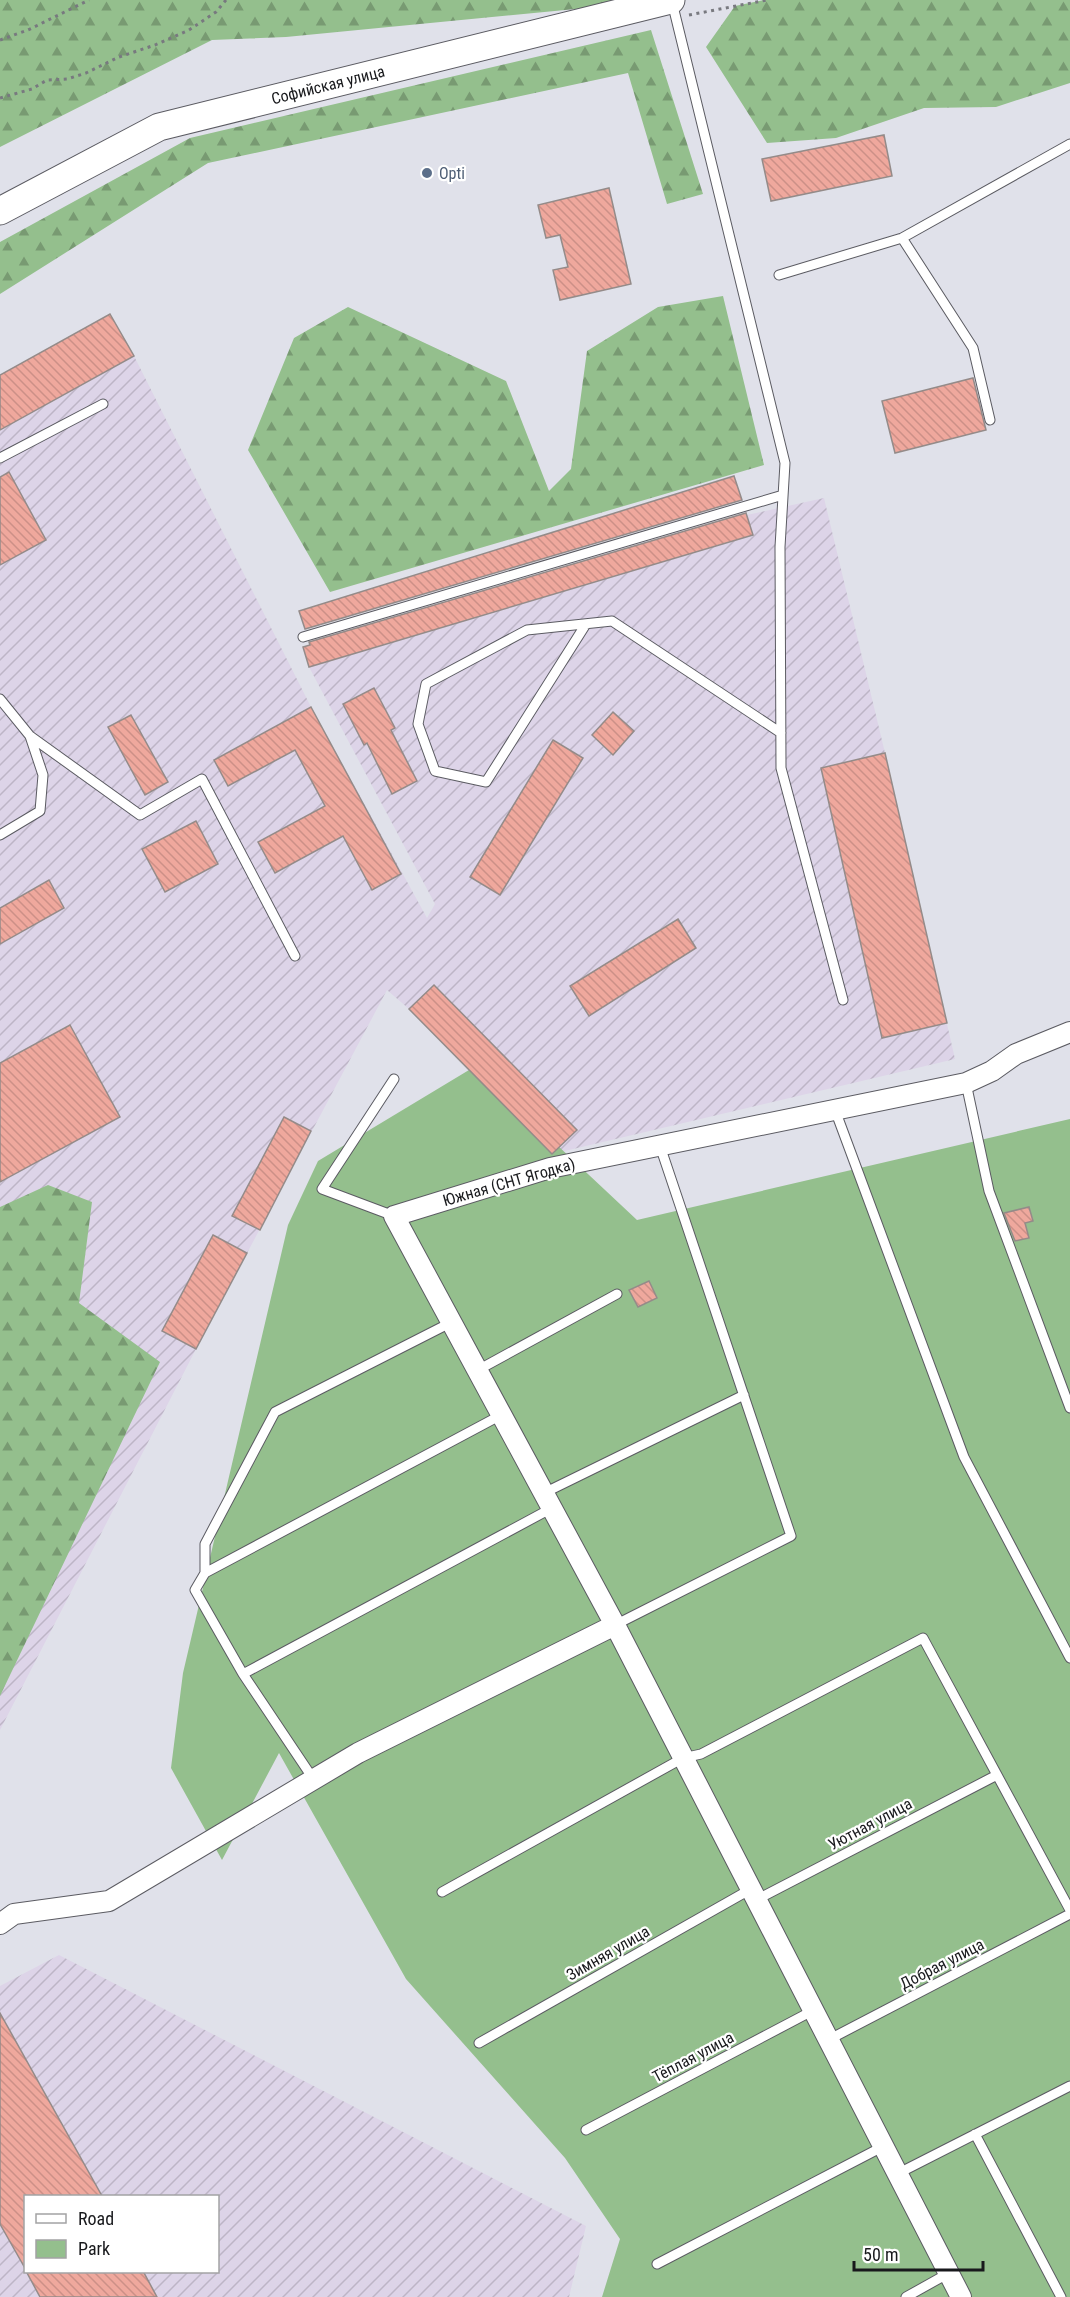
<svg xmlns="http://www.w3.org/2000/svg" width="1070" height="2297" viewBox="0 0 1070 2297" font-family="'Roboto Condensed',sans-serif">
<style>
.industrial{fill:url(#industrial-furrows);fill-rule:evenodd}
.green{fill:#94bf8d}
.forest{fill:url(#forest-firs)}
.building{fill:url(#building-back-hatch);stroke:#948b89;stroke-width:1.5}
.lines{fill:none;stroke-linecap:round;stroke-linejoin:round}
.lane-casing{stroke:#5b5b62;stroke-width:11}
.street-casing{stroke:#5b5b62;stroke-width:22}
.secondary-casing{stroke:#5b5b62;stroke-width:29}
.path{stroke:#78797f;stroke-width:3;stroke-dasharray:3 4.5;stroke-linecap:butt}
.lane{stroke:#fff;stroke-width:9}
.street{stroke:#fff;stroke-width:20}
.secondary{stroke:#fff;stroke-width:27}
.service-dot{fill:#5c6f8a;stroke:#fff;stroke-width:2}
.labels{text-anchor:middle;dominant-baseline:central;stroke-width:4.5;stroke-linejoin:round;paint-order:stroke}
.street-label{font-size:16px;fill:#18191c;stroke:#fff}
.service-label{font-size:16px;fill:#4e5e75;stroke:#fff;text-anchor:start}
</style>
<defs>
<pattern id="industrial-furrows" width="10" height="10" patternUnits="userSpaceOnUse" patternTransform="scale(1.5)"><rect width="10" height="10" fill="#ddd4e8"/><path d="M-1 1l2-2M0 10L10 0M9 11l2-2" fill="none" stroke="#bdb5c6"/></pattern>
<pattern id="forest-firs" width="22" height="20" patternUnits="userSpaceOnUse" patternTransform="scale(1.5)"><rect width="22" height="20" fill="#94bf8d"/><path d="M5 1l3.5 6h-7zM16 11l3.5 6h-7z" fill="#789a72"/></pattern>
<pattern id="building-back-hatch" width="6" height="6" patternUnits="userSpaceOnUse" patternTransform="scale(1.5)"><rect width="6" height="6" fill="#efa89d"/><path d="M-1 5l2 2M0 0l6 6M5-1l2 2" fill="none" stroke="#cc9087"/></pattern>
</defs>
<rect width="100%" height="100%" fill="#e0e1ea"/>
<path class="industrial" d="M110 314 134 356 311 707 427 918 435 904 309 667 752 535 747 515 824 498 885 753 955 1059 552 1154 409 1009 387 990 196 1349 0 1730V375Z
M59 1955 586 2226 569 2297H0V1986ZM26 2196H218V2272H26Z"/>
<path class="green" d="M474 1067 637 1220 1070 1119V2297H602L620 2239 565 2158 406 1979 279 1753 222 1860 171 1768 183 1673 288 1225 318 1161Z"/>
<path class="forest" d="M0 0H669L286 37 212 40 0 147Z
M764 0H1070V83L996 107 924 108 836 138 767 143 706 47 735 6Z
M651 30 703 194 667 204 628 73 208 163 0 294V242L190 138Z
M723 296 764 465 330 592 248 450 294 338 348 307 506 381 549 491 571 469 587 351 658 307Z
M48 1185 92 1202 79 1303 160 1362 0 1696V1207Z"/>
<path class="building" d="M884 135 892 176 771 201 762 159Z
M609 188 631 284 560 300 553 270 568 267 560 235 546 238 538 205Z
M110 314 134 356 0 430V375Z
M973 378 986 430 895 453 882 401Z
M9 472 46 540 0 565V477Z
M734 476 742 500 305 629 299 611Z
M746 513 753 535 309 667 303 647 310 645 309 642Z
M374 688 395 728 391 730 417 781 392 794 367 743 364 745 343 704Z
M311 707 401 874 372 890 343 836 275 873 258 842 325 806 295 750 228 786 214 760Z
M613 712 634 731 613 755 592 735Z
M131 715 168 782 145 795 108 727Z
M553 740 583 758 500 895 470 877Z
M885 753 947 1023 882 1038 821 768Z
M196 821 218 864 165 892 142 849Z
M49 880 64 908 0 944V908Z
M678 919 696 948 589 1016 570 986Z
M434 985 577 1130 552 1154 409 1009Z
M70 1025 120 1117 0 1182V1063Z
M284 1117 311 1131 260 1230 232 1216Z
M1029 1207 1033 1221 1025 1223 1029 1238 1015 1241 1004 1213Z
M213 1235 247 1253 196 1349 162 1331Z
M649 1281 657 1298 638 1307 629 1290Z
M0 2013 102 2196H26V2270L0 2224Z
M26 2271H143L157 2297H40Z"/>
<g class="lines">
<g class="lane-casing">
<path id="lane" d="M672 2 785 463 780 547 781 768 843 1000
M902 238 973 348 990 420
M779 275 902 238 1070 144
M0 458 103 404
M586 624 486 782 435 771 418 724 426 684 527 630 612 621 781 733
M303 637 783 495
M0 699 30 736 140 815 202 779 295 956
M0 835 40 811 43 775 30 736
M966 1083 989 1191 1070 1408
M835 1110 964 1457 1070 1658
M394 1216 322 1189 394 1079
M478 1370 617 1294
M544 1493 744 1395
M205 1573V1544L275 1412 452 1322
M615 1625 791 1536 660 1146
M243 1674 552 1508
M314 1780 243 1674 195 1590 205 1573 503 1414
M442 1892 683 1758 701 1754 923 1638 1070 1910
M756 1900 997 1775
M828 2040 1070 1914
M479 2043 751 1889
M586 2130 814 2010
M975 2134 1061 2297
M897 2174 1070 2086
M657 2264 884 2146
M906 2297 949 2273"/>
</g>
<g class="street-casing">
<path id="street" d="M0 1924 14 1914 109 1901 358 1753 615 1625
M961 2297 615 1625 394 1216 550 1168 966 1083 992 1071 1016 1054 1070 1032"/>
</g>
<g class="secondary-casing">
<path id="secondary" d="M0 211 159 127 671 0"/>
</g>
<path class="path" d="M689 15 767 0
M0 40 28 30 89 0
M0 98 32 89 47 80 67 79 86 73 119 57 155 45 189 30 216 12 226 0"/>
<use href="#lane" class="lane"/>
<use href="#street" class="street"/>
<use href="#secondary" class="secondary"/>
</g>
<circle class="service-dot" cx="427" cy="173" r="6"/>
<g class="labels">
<g class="street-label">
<text transform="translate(328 85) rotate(-14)">Софийская улица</text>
<text transform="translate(509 1182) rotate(-16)">Южная (СНТ Ягодка)</text>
<text transform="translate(870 1824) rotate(-28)">Уютная улица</text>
<text transform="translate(608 1953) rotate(-30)">Зимняя улица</text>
<text transform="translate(942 1964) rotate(-27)">Добрая улица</text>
<text transform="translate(693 2057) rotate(-28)">Тёплая улица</text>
</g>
<g class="service-label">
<text x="439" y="173">Opti</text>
</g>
</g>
<rect x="24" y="2195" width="195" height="78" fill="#ffffff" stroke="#a3a3a4" stroke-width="1.5"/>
<rect x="36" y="2214" width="30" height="9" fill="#ffffff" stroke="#a3a3a4" stroke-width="1.5"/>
<text x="78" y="2225" font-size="18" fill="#18191c">Road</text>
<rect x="36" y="2240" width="30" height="18" fill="#94bf8d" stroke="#a3a3a4" stroke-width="1.5"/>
<text x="78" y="2255" font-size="18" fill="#18191c">Park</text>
<path d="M854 2261v9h129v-9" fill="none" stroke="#18191c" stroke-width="3"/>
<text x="863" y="2261" font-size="18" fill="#18191c" stroke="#ffffff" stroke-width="4.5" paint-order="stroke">50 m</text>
</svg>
